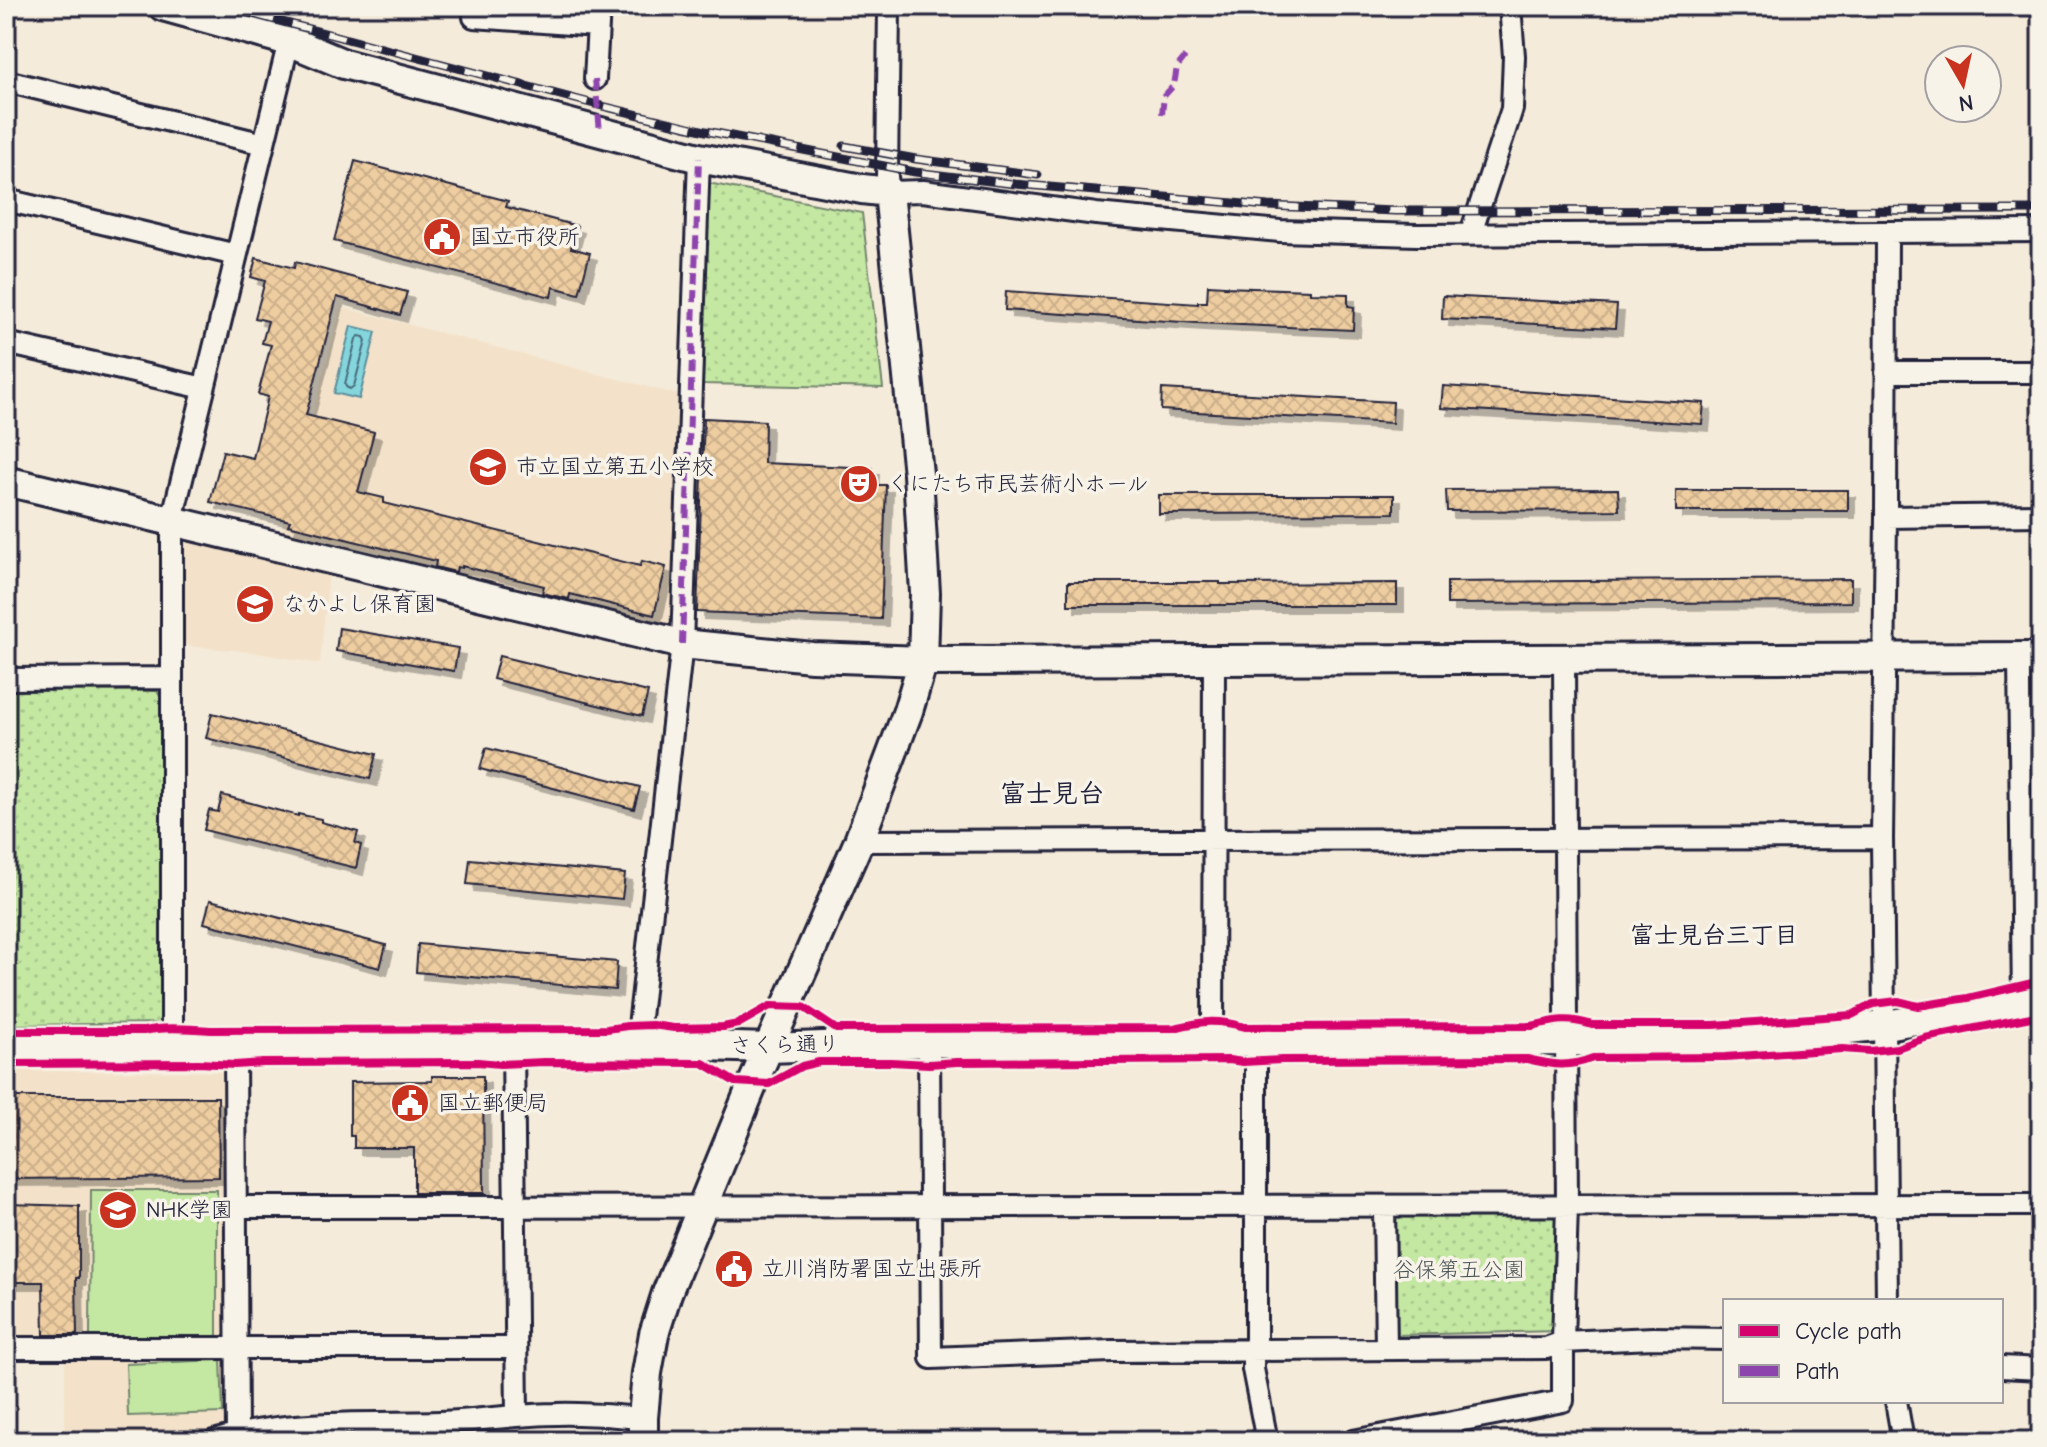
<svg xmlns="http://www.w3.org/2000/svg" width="2047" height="1447" viewBox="0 0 2047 1447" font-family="'Comic Neue','Klee One',sans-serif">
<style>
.built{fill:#f3e2c9}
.grass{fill:#c4e8a2;stroke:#73856e;stroke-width:2}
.park{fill:url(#park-dots);stroke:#73856e;stroke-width:2}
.water{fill:#84d6dc;stroke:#5d8e9c;stroke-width:2}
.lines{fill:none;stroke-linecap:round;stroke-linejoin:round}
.shore{stroke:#496a7b;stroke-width:2}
.building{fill:url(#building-cross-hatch);stroke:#22223b;stroke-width:2;filter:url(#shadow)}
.street-casing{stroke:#22223b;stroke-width:26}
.secondary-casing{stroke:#22223b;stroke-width:34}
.street{stroke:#f7f3e8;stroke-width:20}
.secondary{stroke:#f7f3e8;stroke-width:28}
.rail-casing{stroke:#22223b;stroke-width:9}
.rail{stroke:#f7f3e8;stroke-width:6;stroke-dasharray:18;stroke-linecap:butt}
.quiet{stroke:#8e44ad;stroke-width:6;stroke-dasharray:12 6;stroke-linecap:butt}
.cycleway-casing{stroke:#f7f3e8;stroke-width:13}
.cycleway{stroke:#d6006c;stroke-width:8}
.labels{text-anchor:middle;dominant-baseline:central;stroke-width:7;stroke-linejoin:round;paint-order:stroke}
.poi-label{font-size:22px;fill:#22223b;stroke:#f7f3e8;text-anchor:start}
.street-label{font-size:22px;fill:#22223b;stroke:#f7f3e8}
.park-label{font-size:22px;fill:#4a5455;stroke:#f7f3e8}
.neighbourhood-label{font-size:24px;font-weight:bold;fill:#22223b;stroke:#f7f3e8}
.quarter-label{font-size:26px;font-weight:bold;fill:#22223b;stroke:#f7f3e8}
</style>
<defs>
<pattern id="park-dots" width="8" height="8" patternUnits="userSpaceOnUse" patternTransform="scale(2)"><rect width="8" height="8" fill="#c4e8a2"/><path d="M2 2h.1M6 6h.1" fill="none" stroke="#a8c78c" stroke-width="1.8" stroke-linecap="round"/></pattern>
<pattern id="building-cross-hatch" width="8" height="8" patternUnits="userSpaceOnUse" patternTransform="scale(2)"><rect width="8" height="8" fill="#eecda0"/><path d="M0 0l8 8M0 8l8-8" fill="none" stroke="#ccb08b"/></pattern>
<filter id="shadow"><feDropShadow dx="7" dy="7" stdDeviation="0" flood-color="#0004"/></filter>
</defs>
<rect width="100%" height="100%" fill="#f5ebda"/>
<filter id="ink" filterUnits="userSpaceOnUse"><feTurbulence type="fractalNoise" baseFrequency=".0125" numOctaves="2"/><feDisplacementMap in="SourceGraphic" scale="16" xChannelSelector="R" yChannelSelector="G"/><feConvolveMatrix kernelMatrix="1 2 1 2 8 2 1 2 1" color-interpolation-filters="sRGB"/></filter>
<g filter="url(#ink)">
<path class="built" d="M341 307 679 395 674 619 667 625 280 538Z
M193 538 329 570 320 664 252 652 188 646 183 638 185 543Z
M6 1071 230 1072 228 1428 181 1441H65V1347H6Z"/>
<path class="grass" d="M91 1190H217V1337H90Z
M221 1360 223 1413 128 1416 126 1364Z"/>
<path class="park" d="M708 183 862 213 883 388 703 384Z
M6 690 157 691 165 705 167 1023 6 1025Z
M1396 1208 1561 1209 1560 1331 1397 1335Z"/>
<path class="water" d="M351 326 376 332 359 399 334 393Z"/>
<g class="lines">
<path class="shore" d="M359 336 364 337 366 341 354 386 350 389 346 387 345 384 356 339Z"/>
</g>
<path class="building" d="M355 161 508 201 506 207 577 226 571 248 590 253 579 294 553 287 551 297 334 241Z
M256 258 294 268 295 262 407 292 400 315 337 297 306 415 374 432 358 492 384 498V503L640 566 642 561 666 567 654 615 570 594 569 599 542 593 544 586 462 566V568L457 567 456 572 435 567 436 561 288 525 290 521 210 502 223 451 253 458 268 397 258 394 271 345 262 343 268 321 255 318 265 281 251 277Z
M1208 285 1226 286 1225 287 1310 290V293L1348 294V306L1354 307 1353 330 1197 323 1005 310 1006 291 1198 304V302H1207Z
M1443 296 1617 305 1615 328 1442 319Z
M1443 386 1704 403 1702 424 1441 408Z
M1162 389 1393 402 1392 423 1161 410Z
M704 418 765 421 764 463 872 468 871 485H886L881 619 697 612Z
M1618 489 1619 510 1447 511 1446 490Z
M1676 490H1848V511H1676Z
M1159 495H1394V513L1159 514Z
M1851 579V602L1447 604V582Z
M1068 582H1220V584L1397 583V605H1068Z
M339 628 458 648 454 671 336 651Z
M499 656 648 692 642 716 493 679Z
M212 713 376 754 370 779 206 738Z
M486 748 640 787 634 809 480 769Z
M222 795 298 816V814L321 819V822L358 832 355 843 361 845 356 868 204 830 209 810 218 812Z
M470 859 625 874 622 899 467 884Z
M210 900 386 945 380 968 204 923Z
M418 944 617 962 615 990 416 972Z
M432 1076H483L484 1193H414V1148H354V1136H350V1082L432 1081Z
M6 1097H218L219 1177 6 1179Z
M6 1204 79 1206V1278H76L77 1335H44L43 1282H6Z"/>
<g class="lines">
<g class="street-casing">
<path id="street" d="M474 6V17L597 26
M889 6 887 177 889 192 923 191 1096 214 1280 231 1417 235 2041 231
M595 79 599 6
M6 81 264 144
M6 200 236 255
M1471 233 1512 109 1514 56 1510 6
M6 343 204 388
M1886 372H2041
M1886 517 2041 515
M2019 657 2023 1004
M6 679 172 678
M859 841 1882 838
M1213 1041 1214 660
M929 1042 931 1358 1112 1351 1546 1348 1563 1342 1653 1338 1725 1339
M1256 1042V1339L1253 1359V1369L1267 1441
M513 1044 517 1416
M637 1044 682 644 699 158
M235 1045 237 1441
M172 1046V520L289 41
M1384 1206 1386 1349
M236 1207 2041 1205
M1887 1301 1882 838 1886 517 1887 233
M6 1348H516
M2001 1367 2041 1369
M1896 1401 1903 1441
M214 1441C285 1419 367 1424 440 1422 479 1421 518 1414 557 1414 585 1413 614 1416 643 1418
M1353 1441 1563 1401V1342L1567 1205 1564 659"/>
</g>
<g class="secondary-casing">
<path id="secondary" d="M163 6 289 41 344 64 699 158 862 189 889 192 918 474 925 593 923 661 908 711 859 841 753 1083 667 1293 654 1334 647 1373 643 1418V1441
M6 481 682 644 812 657 923 661 2041 657
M6 1047 637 1044 769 1048 929 1042 1738 1041 1885 1025 2041 1000"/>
</g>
<use href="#street" class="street"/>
<use href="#secondary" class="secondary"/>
<g class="rail-casing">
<path id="rail" d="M222 6 598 105 706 131 915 172 1015 184 1268 206 1396 211 2041 210
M844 146 916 159 1038 175"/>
</g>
<use href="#rail" class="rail"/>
<path class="quiet" d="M171 8 172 6
M595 79 600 132
M1162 114 1164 96 1174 85 1177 67 1185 57
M682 644 699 158"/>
<g class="cycleway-casing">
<path id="cycleway" d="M6 1031H144C167 1026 190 1029 213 1030L607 1029 627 1026 652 1025 674 1028 723 1027 738 1024 770 1006 803 1007 836 1029 1174 1028C1203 1021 1215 1019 1245 1027L1532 1026C1556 1020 1568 1017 1592 1025H1714L1852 1015 1873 1004 1898 1001 1918 1006 1968 998 2041 981
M6 1064 199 1063 235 1065 263 1063 478 1062 500 1064 544 1062 703 1063 735 1082 769 1084 802 1066 819 1062H891L929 1064 957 1062 1229 1060 1243 1062 1283 1060 1527 1059C1553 1065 1567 1068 1593 1058L1725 1057 1842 1049 1870 1051 1897 1048 1925 1038 2041 1015"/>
</g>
<use href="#cycleway" class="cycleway"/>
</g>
</g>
<defs>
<g id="civic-disc" transform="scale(2)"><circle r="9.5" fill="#c8321e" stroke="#f7f3e8"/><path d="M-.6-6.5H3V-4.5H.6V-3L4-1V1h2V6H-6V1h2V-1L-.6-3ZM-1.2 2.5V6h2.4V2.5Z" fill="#fff"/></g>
<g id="school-disc" transform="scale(2)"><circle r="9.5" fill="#c8321e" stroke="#f7f3e8"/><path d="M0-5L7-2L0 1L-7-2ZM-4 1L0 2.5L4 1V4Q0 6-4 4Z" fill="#fff"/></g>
<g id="theatre-disc" transform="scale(2)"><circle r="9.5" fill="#c8321e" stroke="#f7f3e8"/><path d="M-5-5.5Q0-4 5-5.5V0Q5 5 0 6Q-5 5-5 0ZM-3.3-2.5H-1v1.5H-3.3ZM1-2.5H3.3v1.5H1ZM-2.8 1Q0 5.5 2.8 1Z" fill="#fff"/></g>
</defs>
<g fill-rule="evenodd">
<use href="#civic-disc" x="442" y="237"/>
<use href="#school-disc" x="488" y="467"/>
<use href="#theatre-disc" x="859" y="484"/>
<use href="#school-disc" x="255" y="604"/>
<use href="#civic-disc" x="410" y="1103"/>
<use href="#school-disc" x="118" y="1210"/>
<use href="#civic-disc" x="734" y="1269"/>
</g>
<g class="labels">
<g class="poi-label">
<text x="470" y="237">国立市役所</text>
<text x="516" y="467">市立国立第五小学校</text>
<text x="887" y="484">くにたち市民芸術小ホール</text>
<text x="283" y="604">なかよし保育園</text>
<text x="438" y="1103">国立郵便局</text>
<text x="146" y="1210">NHK学園</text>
<text x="762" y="1269">立川消防署国立出張所</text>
</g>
<g class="street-label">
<text transform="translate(785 1045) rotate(-1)">さくら通り</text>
</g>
<g class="park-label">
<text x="1459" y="1270">谷保第五公園</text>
</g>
<g class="neighbourhood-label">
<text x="1714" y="935">富士見台三丁目</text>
</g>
<g class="quarter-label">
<text x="1052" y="794">富士見台</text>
</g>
</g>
<rect width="2047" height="1447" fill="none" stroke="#f7f3e8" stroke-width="32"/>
<rect x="16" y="16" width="2015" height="1415" fill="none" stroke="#22223b" stroke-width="3" filter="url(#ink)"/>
<rect x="1723" y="1299" width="280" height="104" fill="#f7f3e8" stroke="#a29fa3" stroke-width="2"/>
<rect x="1739" y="1325" width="40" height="12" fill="#d6006c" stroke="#a29fa3" stroke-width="2"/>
<text x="1795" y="1339" font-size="24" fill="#22223b">Cycle path</text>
<rect x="1739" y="1365" width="40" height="12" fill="#8e44ad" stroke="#a29fa3" stroke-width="2"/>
<text x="1795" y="1379" font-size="24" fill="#22223b">Path</text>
<g transform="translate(1963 84) rotate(171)"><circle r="38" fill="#f7f3e8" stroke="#a29fa3" stroke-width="2"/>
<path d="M0-6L14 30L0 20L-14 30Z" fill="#c8321e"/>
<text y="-12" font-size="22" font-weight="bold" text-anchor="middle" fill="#22223b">N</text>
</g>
</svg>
